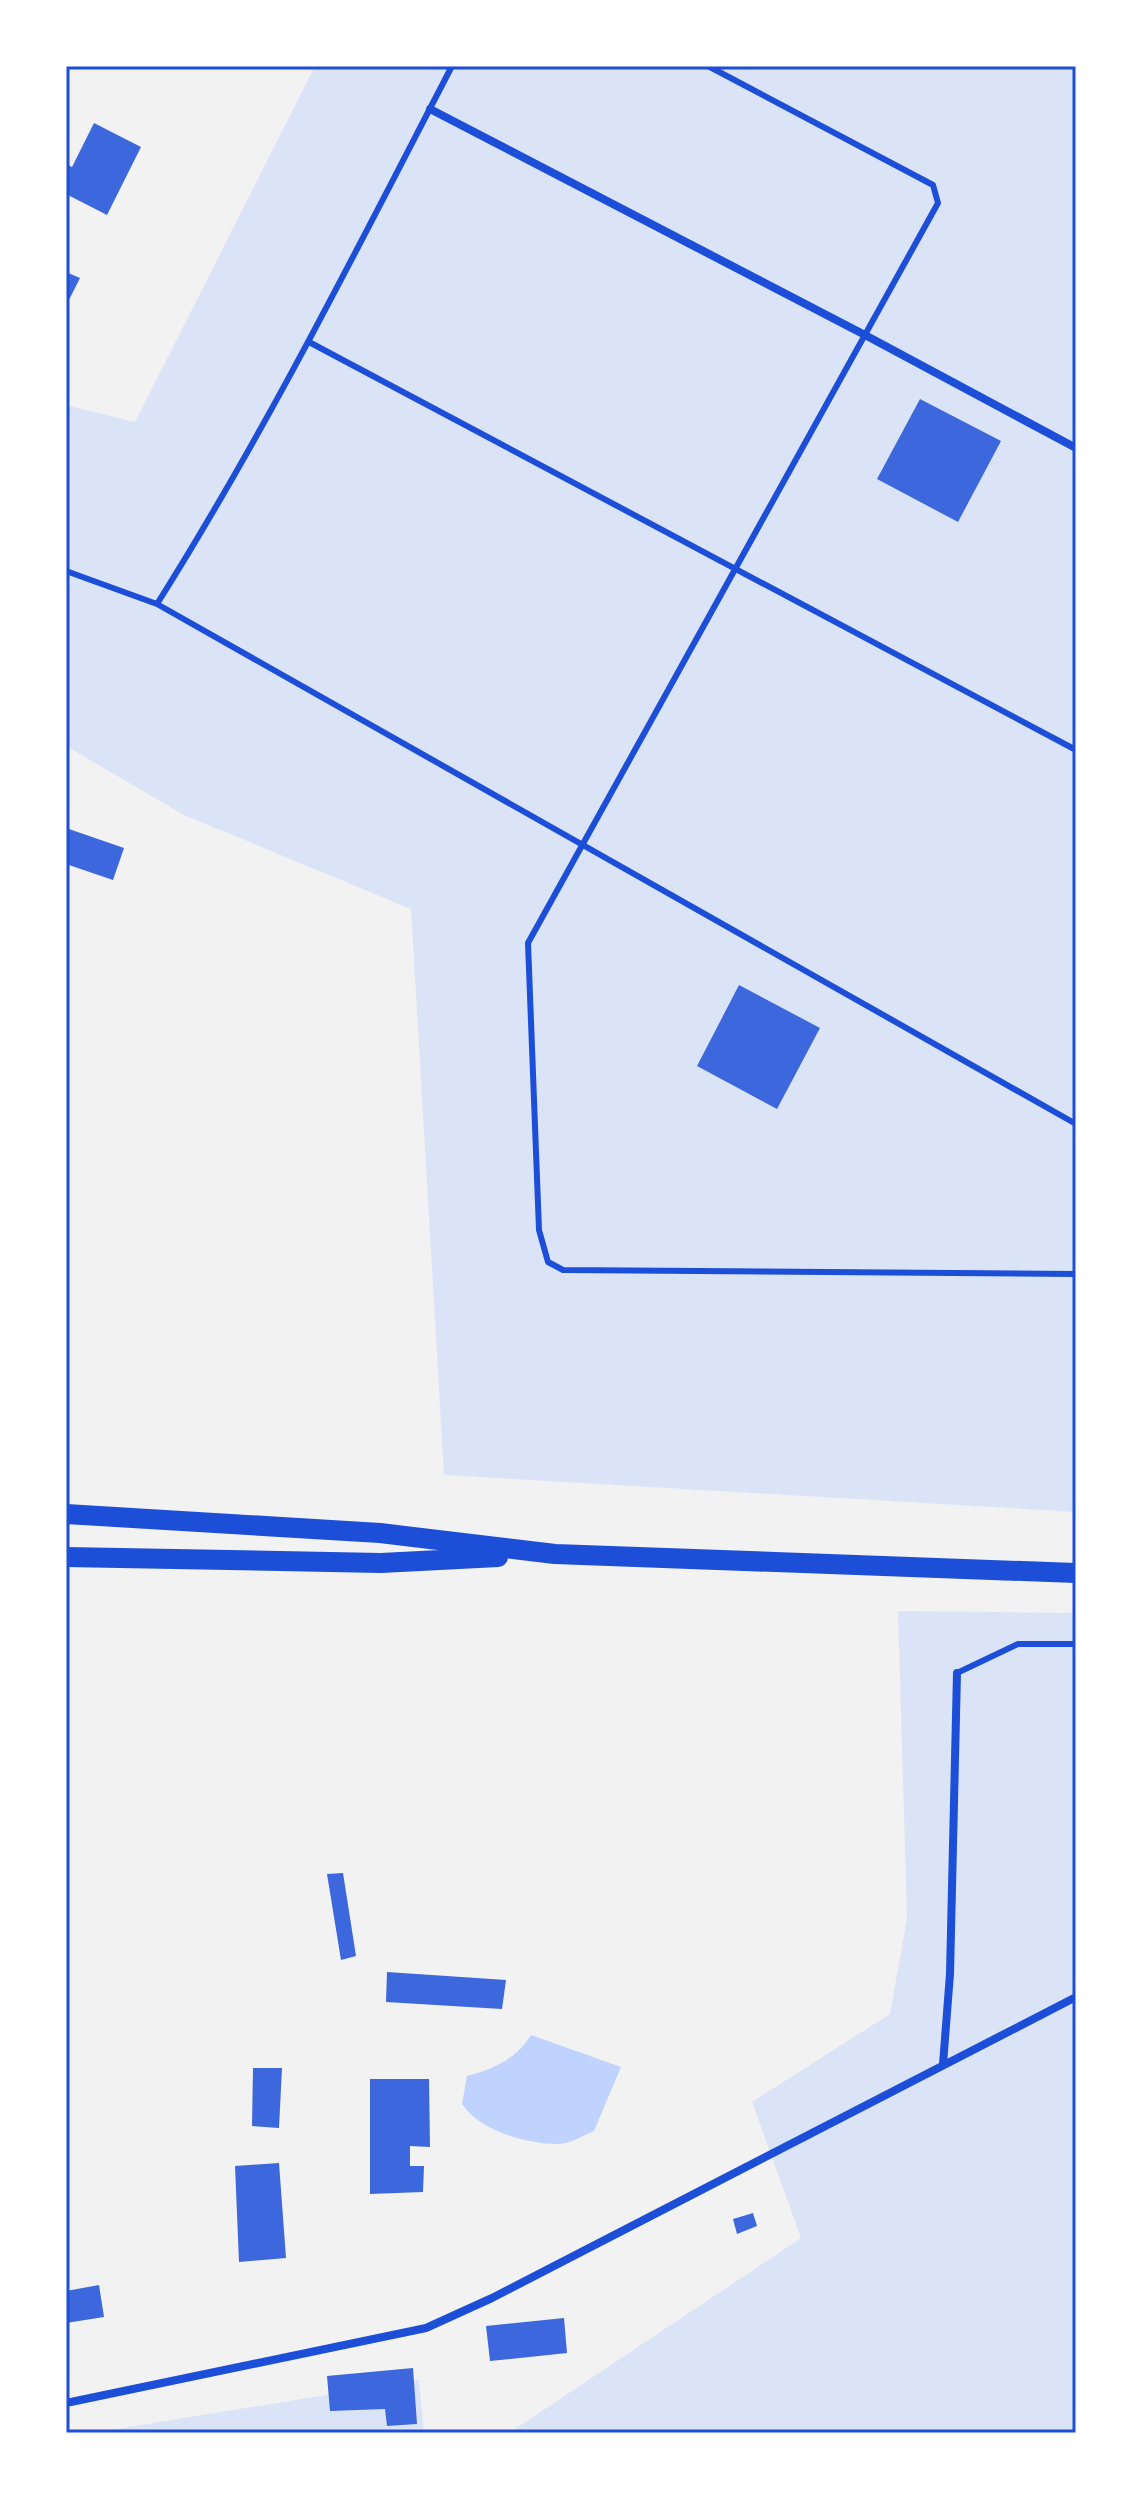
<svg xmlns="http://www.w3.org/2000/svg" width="1142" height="2499" viewBox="0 0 1142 2499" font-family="Quicksand,sans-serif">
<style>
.green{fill:#dbe4f7}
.water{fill:#bfd3fe}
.building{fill:#3d67dc}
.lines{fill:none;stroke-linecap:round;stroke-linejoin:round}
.service{stroke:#1d4ed8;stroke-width:6}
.minor{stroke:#1d4ed8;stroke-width:8}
.primary{stroke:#1d4ed8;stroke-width:20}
.neatline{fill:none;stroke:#1d4ed8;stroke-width:3}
</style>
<rect width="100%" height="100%" fill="#f2f2f2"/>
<path class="green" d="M315 66H1076V1512L444 1475 411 909 184 815 66 746V405L135 422Z
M898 1611 1076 1613V2433H509L801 2238 752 2102 890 2014 907 1918Z
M419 2380 424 2433H91Z"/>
<path class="water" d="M531 2035 621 2067 594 2131C584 2135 570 2144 558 2144 526 2144 480 2131 462 2104L467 2076C495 2068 515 2060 531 2035Z"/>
<path class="building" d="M94 123 141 147 107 215 66 194V164L72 167Z
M66 272 80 278 66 306Z
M920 399 1001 441 958 522 877 479Z
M66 828 124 848 113 880 66 864Z
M739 985 820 1028 777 1109 697 1066Z
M343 1873 356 1956 341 1960 327 1874Z
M387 1972 506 1980 502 2009 386 2002Z
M253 2068H282L279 2128 252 2126Z
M370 2079H429L430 2147 410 2146V2166H424L423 2192 370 2194Z
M279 2163 286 2258 239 2262 235 2166Z
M753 2213 757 2226 737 2234 733 2219Z
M99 2285 104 2317 66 2323V2291Z
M564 2318 567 2353 490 2361 486 2326Z
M413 2368 417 2424 387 2426 385 2409 330 2411 327 2376Z"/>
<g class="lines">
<path class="service" d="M708 66 933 185 938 203 528 943 539 1230 548 1262 563 1270 1076 1274
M309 342 1076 750
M66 571 157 604 1076 1124
M157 604C266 431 358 247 452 66
M957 1673 1018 1644H1076"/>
<path class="minor" d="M430 109 865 335 1076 448
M943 2064 950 1974 957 1673
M66 2403 426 2328 492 2298 1076 1997"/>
<path class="primary" d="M66 1514 380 1533 555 1554 1076 1573
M66 1557 381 1563 498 1557"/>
</g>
<rect width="1142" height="2499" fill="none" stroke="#ffffff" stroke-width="136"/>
<rect x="68" y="68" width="1006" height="2363" class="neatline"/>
</svg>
